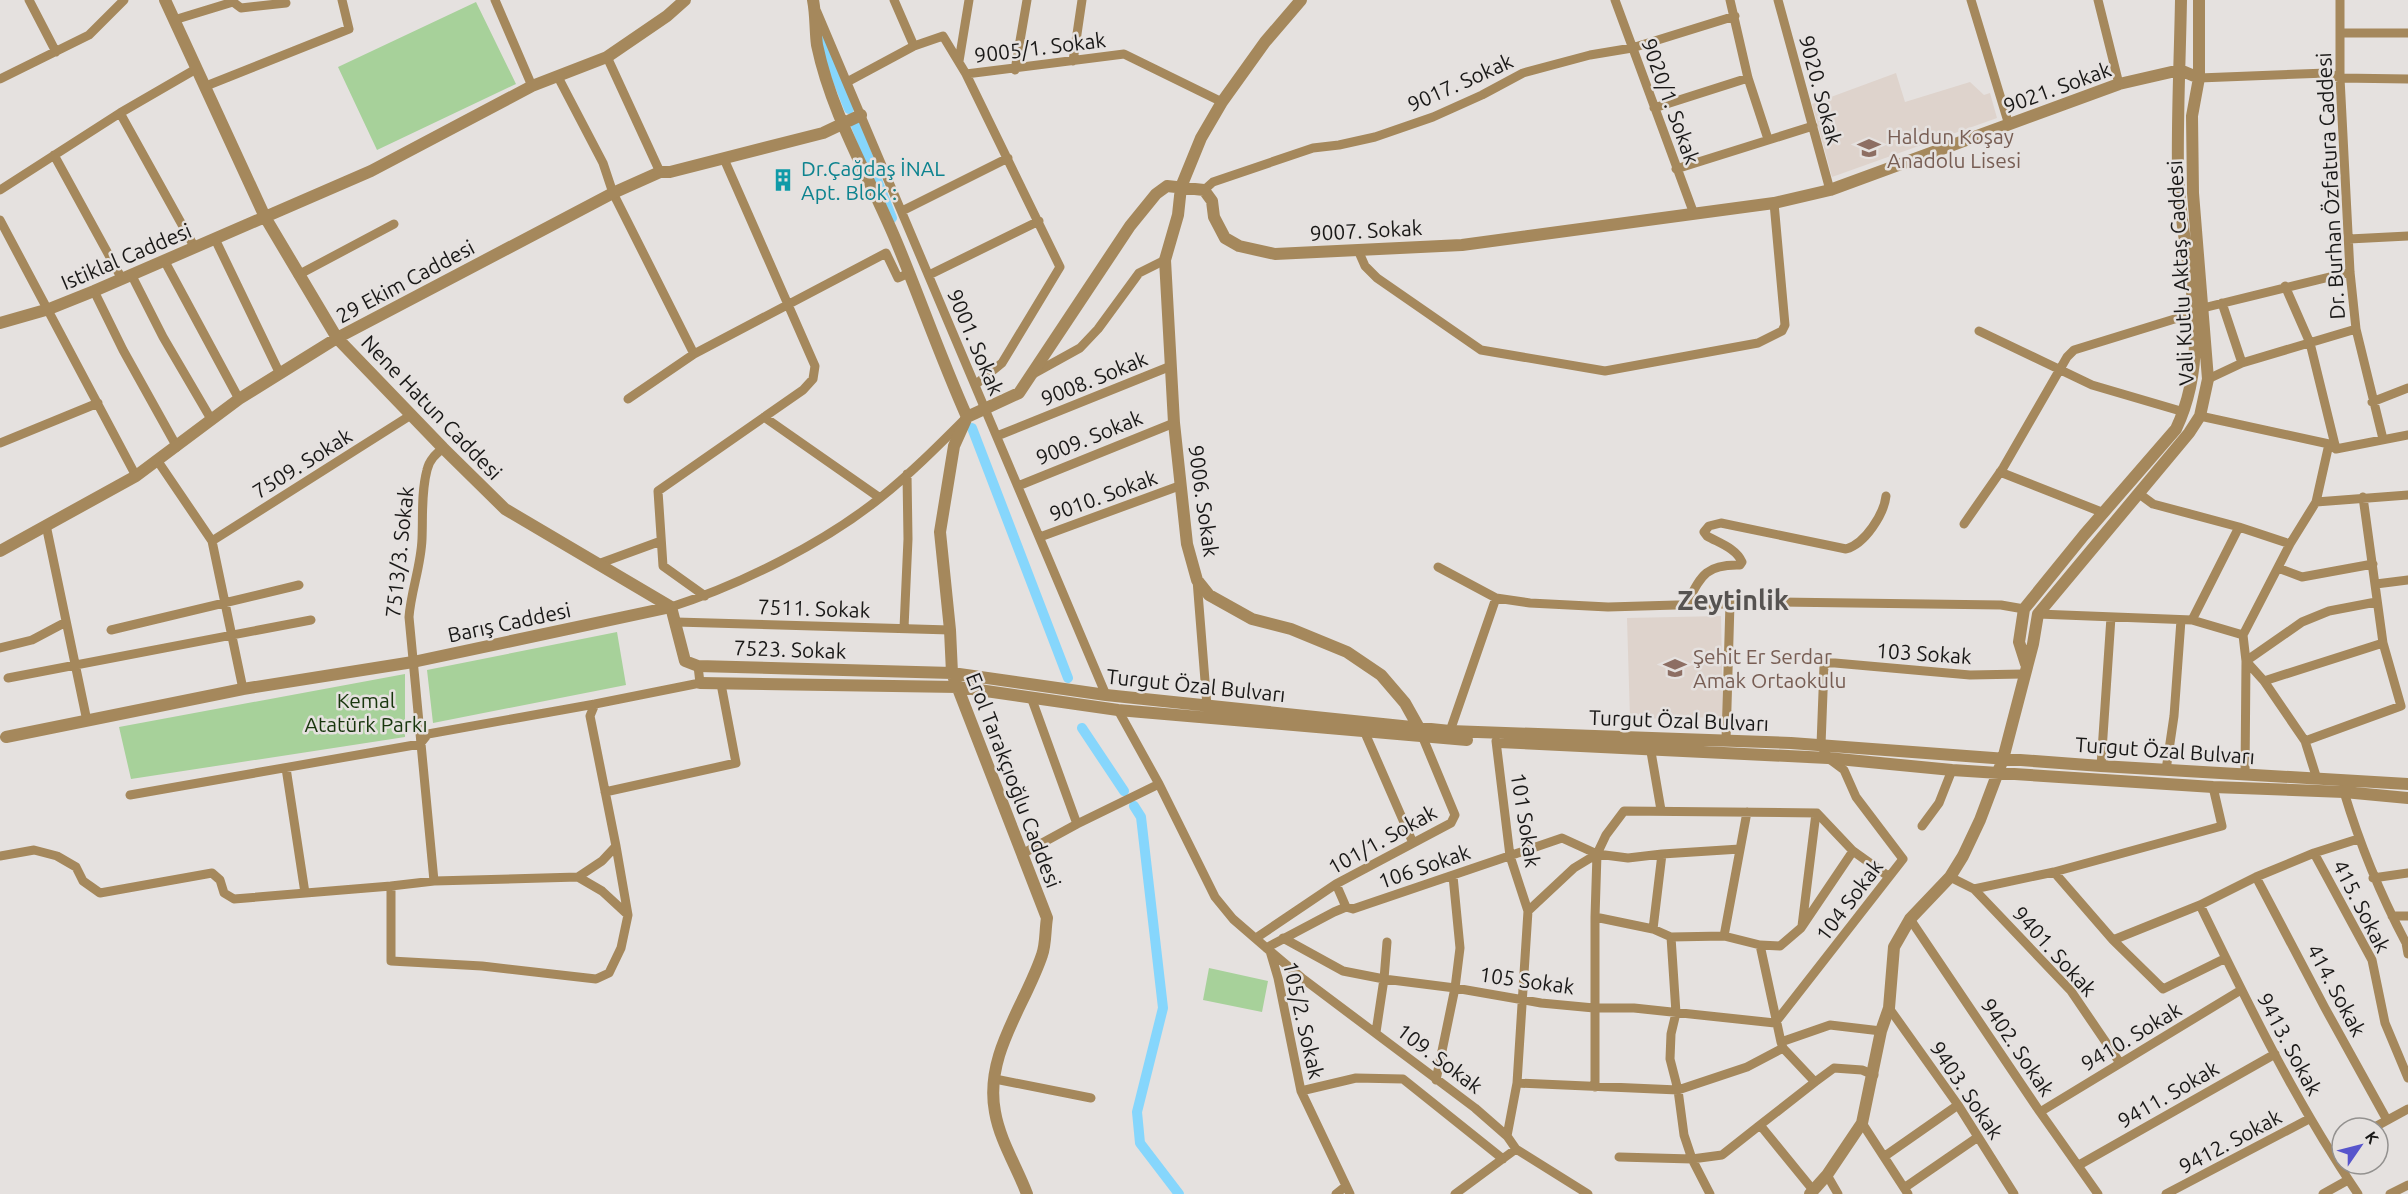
<svg xmlns="http://www.w3.org/2000/svg" width="2408" height="1194" viewBox="0 0 2408 1194" font-family="Ubuntu,sans-serif">
<style>
.built{fill:#ded3cc}
.green{fill:#a7d19a}
.lines{fill:none;stroke-linecap:round;stroke-linejoin:round}
.canal{stroke:#86d6fc;stroke-width:10}
.minor{stroke:#a5885c;stroke-width:9}
.tertiary{stroke:#a5885c;stroke-width:12}
.labels{text-anchor:middle;dominant-baseline:central;stroke-width:5;stroke-linejoin:round;paint-order:stroke}
.street-label{font-size:21px;fill:#191817;stroke:#e5e1df}
.education-label{font-size:21px;fill:#785e54;stroke:#e5e1df;text-anchor:start}
.culture-label{font-size:21px;fill:#0d838f;stroke:#e5e1df;text-anchor:start}
.park-label{font-size:21px;fill:#18360d;stroke:#e5e1df}
.district-label{font-size:27px;font-weight:bold;fill:#565351;stroke:#e5e1df}
</style>
<rect width="100%" height="100%" fill="#e5e1df"/>
<path class="built" d="M1896 73 1905 102 1970 82 1984 95 1990 93 1997 118 1832 177 1812 104Z
M1721 616 1723 717 1630 719 1627 618Z"/>
<path class="green" d="M476 2 516 84 377 150 338 67Z
M617 632 626 685 433 723 427 670Z
M405 674V737L131 779 119 727Z
M1209 968 1268 981 1262 1012 1203 1000Z"/>
<g class="lines">
<path class="canal" d="M820 35 849 109
M856 126 892 218
M972 428 1068 678
M1082 728 1124 791
M1134 806 1141 817 1163 1008 1137 1112 1140 1143 1179 1194"/>
<path class="minor" d="M29 0 56 52
M495 0 532 86
M894 0 914 46
M1615 0 1694 214
M1730 0 1748 78 1768 139
M1778 0 1830 190
M1971 0 2009 125
M2098 0 2119 84
M2340 0V78L2350 272 2356 329 2383 439
M817 12 1106 695
M174 20 233 2 241 8 286 3
M2340 33H2408
M607 57 660 172
M959 61 969 0
M1073 61 1082 0
M1015 70 1027 0
M966 74 1124 54 1222 102
M558 77 603 163 613 193 694 354
M2199 78 2327 73 2340 78 2408 79
M0 79 89 35 124 0
M847 82 914 46 943 36 966 74 1060 267 1002 363 975 385
M206 86 349 29 342 0
M1654 108 1748 78
M120 113 195 248
M54 155 122 279
M1676 169 1813 126
M0 190 120 113 196 69
M1204 190 1213 182 1313 148 1339 145 1375 137 1433 117 1482 95 1523 73 1590 55 1632 48 1735 16
M902 211 1008 158
M0 220 136 476
M215 239 280 374
M2349 239 2408 236
M1358 250 1365 266 1377 278 1481 350 1605 371 1758 343 1782 331 1785 325 1774 203
M164 260 239 399
M131 274 163 337 211 419
M298 275 394 224
M929 275 1039 221
M2285 286 2310 343 2336 449
M94 291 123 350 177 447
M2222 303 2242 363
M2203 308 2350 272
M1979 331 2092 385 2184 412
M1033 374 1080 348 1098 329 1139 273 1165 260
M2208 379 2242 363 2356 329
M628 399 694 354 886 253 898 278 909 273
M2372 402 2408 388
M2200 416 2329 444 2336 449 2408 435
M764 417 880 498
M997 436 1171 366
M0 443 98 403
M157 460 212 541 243 689
M2000 472 2104 513
M1018 486 1174 423
M2138 493 2153 504 2239 527 2290 544
M2316 502 2408 495
M1964 524 2003 468 2067 357 2074 350 2194 313
M46 525 87 721
M1040 537 1179 486
M212 541 411 415
M598 564 661 541
M1438 567 1496 598 1530 603 1608 607 1779 602 2001 605 2024 609
M2278 568 2302 577 2373 564
M1197 580 1207 706
M2376 584 2408 580
M705 596 663 566 658 491 803 390 813 379 815 366 724 159
M1686 605C1701 576 1705 564 1740 565L1742 562C1736 548 1719 543 1707 536L1704 532 1709 526 1721 523 1846 549C1865 544 1884 514 1886 496
M671 607C740 585 824 543 880 498 910 474 937 447 964 420
M2038 614 2192 620 2243 635 2246 661 2245 775
M2192 620 2239 527
M676 622 950 630
M904 628 908 539 907 474
M111 630 299 585
M2243 635 2290 544 2316 502 2329 444
M0 648 32 640 66 622
M8 678 311 620
M2264 681 2383 643
M1031 697 1077 824
M1118 710 1159 784 1215 897 1233 919 1270 951 1278 978 1301 1091 1350 1194
M1450 731 1496 598
M1365 733 1413 843
M1726 740 1730 603
M1496 741 1510 856 1528 911 1517 1083
M2305 741 2401 706 2383 643 2363 497
M1650 746 1661 810
M2101 766 2111 617
M286 768 305 893
M2166 770 2174 716 2181 620
M2317 779 2305 741 2264 681 2246 661 2302 622 2329 611 2376 602
M605 792 736 763 721 684
M2344 792C2360 845 2380 894 2406 943L2408 954
M130 795 420 744 428 734 595 704
M1922 826 1939 803 1952 770
M616 846 628 915 621 948 609 973 596 979 482 966 391 961V886L434 881 578 877 602 861 616 846 590 716 595 704 700 683 698 666
M2314 853 2372 960 2385 1023 2408 1078
M1022 854 1077 824 1159 784
M0 856 34 850 57 856 76 867 83 881 100 893 212 873 220 880 224 893 234 899 391 886
M2054 872 2113 940 2200 905 2256 877 2314 853 2358 839
M578 877 602 891 628 915
M1950 877 1974 889 2071 991 2120 1063
M2256 877 2325 1008 2387 1120
M2373 878 2408 873
M434 881 409 617C411 591 421 566 422 539 423 516 421 493 427 470 429 460 436 454 443 448
M1336 884 1346 907
M1974 889 2054 872 2222 826 2213 787
M2200 905C2248 1004 2296 1103 2358 1194
M1528 911 1574 868 1597 854 1628 858 1662 854 1740 849
M2392 916H2408
M1910 919 2040 1112 2098 1194
M1802 926 1816 813
M1653 929 1662 854
M1724 936 1747 812
M1671 937 1676 1013 1671 1034 1670 1059 1678 1090 1684 1135 1692 1159 1710 1194
M1256 938 1336 884 1451 823 1455 815 1423 738
M1283 938 1343 971 1384 979 1455 988 1541 1003 1594 1008H1634L1775 1023
M2113 940 2163 989 2226 958
M1760 945 1780 946 1801 928 1853 851
M1266 948 1334 912 1346 907 1353 909 1562 838 1597 854
M1270 951 1302 978 1475 1108 1507 1136 1516 1149 1588 1194
M1889 1008 1958 1105 2014 1194
M1775 1023 1903 859 1856 797 1844 770 1828 758 1821 745 1824 666 1827 663H1835L1970 675 2023 674
M1376 1032 1384 979 1387 942
M1781 1042 1760 945 1724 936 1671 937 1653 929 1595 917 1597 854 1606 835 1624 811 1817 813 1853 851 1888 876
M1783 1048 1815 1082 1760 1125 1813 1190
M995 1079 1091 1098
M1436 1080 1455 988 1460 948 1453 876
M1815 1082 1834 1068 1862 1070 1874 1075
M1595 1087V917
M1301 1091 1356 1078 1403 1079 1503 1159
M2040 1112 2241 990
M1862 1123 1908 1194
M2373 1128 2408 1109
M1507 1136 1517 1083 1678 1090 1747 1067 1783 1048 1781 1042 1830 1025 1881 1031
M2331 1152 2342 1145
M1885 1156 1958 1105
M1619 1157 1692 1159 1722 1155 1760 1125
M2079 1165 2275 1054
M1827 1175 1838 1194
M1904 1188 1978 1137
M1336 1194 1346 1186
M1455 1194 1516 1149
M2166 1194 2309 1119
M2323 1194 2348 1180
M2390 1194 2408 1185"/>
<path class="tertiary" d="M165 0 265 217 337 338 443 448 505 509 671 607
M813 0C816 15 815 30 817 45 832 117 872 181 899 248 922 304 942 361 967 417L954 446 940 532 950 630 952 673 1047 918C1045 930 1046 944 1042 955 1025 1006 984 1055 995 1112 1000 1141 1017 1167 1027 1194
M1301 0 1265 42 1222 102 1201 138 1181 187 1178 215 1165 260 1174 423 1187 544 1197 580 1209 595 1252 619 1291 629 1347 652 1381 675 1405 703 1419 728
M0 323 49 309 94 291 371 171 532 86 607 57 667 16 685 0
M967 417 1019 393 1130 226 1156 194 1167 186 1204 190 1212 201 1214 217 1225 238 1239 246 1275 254 1462 245 1774 203 1830 190 2119 84 2180 70 2199 78
M0 551 136 476 239 399 337 338 613 193 660 172H670L823 133 861 115
M671 607 685 661 698 666 952 673 1106 695 1450 731 1791 743 2101 766 2408 784
M2026 664 2019 642 2024 609 2084 535 2176 429C2216 344 2181 262 2178 173 2177 116 2180 58 2181 0
M700 683 958 687 1118 710 1467 740
M6 737 243 689 413 662 671 607
M1499 742 1828 758 1952 770 2213 787 2344 792 2408 798
M1810 1194 1827 1175 1862 1123 1881 1031 1889 1008 1894 947 1910 919 1950 877 1963 856 1980 820 2003 759 2033 644 2038 614 2189 433 2200 416 2208 379 2193 193 2192 116 2199 78V0"/>
</g>
<defs>
<g id="school-bare" transform="scale(1.8)"><path d="M0-5L7-2L0 1L-7-2ZM-4 1L0 2.5L4 1V4Q0 6-4 4Z" fill="#8d6e63" stroke="#e5e1df" stroke-width="2.5" paint-order="stroke"/></g>
<g id="building-bare" transform="scale(1.8)"><path d="M-4-6H4V6H1V3H-1V6H-4ZM-2.5-4.3h1.7v1.8h-1.7ZM.8-4.3h1.7v1.8H.8ZM-2.5-1h1.7V.8h-1.7ZM.8-1h1.7V.8H.8Z" fill="#0f9aa8" stroke="#e5e1df" stroke-width="2.5" paint-order="stroke"/></g>
</defs>
<g fill-rule="evenodd">
<use href="#school-bare" x="1869" y="148"/>
<use href="#building-bare" x="783" y="180"/>
<use href="#school-bare" x="1675" y="668"/>
</g>
<g class="labels">
<g class="street-label">
<text transform="translate(1040 47) rotate(-7)">9005/1. Sokak</text>
<text transform="translate(1460 82) rotate(-24)">9017. Sokak</text>
<text transform="translate(2057 87) rotate(-20)">9021. Sokak</text>
<text transform="translate(1821 90) rotate(75)">9020. Sokak</text>
<text transform="translate(1671 101) rotate(70)">9020/1. Sokak</text>
<text transform="translate(2330 186) rotate(-93)">Dr. Burhan Özfatura Caddesi</text>
<text transform="translate(1366 230) rotate(-3)">9007. Sokak</text>
<text transform="translate(126 256) rotate(-23)">Istiklal Caddesi</text>
<text transform="translate(2180 273) rotate(-93)">Vali Kutlu Aktaş Caddesi</text>
<text transform="translate(405 281) rotate(-28)">29 Ekim Caddesi</text>
<text transform="translate(976 342) rotate(67)">9001. Sokak</text>
<text transform="translate(1094 378) rotate(-22)">9008. Sokak</text>
<text transform="translate(432 407) rotate(46)">Nene Hatun Caddesi</text>
<text transform="translate(1089 437) rotate(-22)">9009. Sokak</text>
<text transform="translate(302 463) rotate(-32)">7509. Sokak</text>
<text transform="translate(1103 495) rotate(-20)">9010. Sokak</text>
<text transform="translate(1204 501) rotate(82)">9006. Sokak</text>
<text transform="translate(399 552) rotate(-84)">7513/3. Sokak</text>
<text transform="translate(814 608) rotate(2)">7511. Sokak</text>
<text transform="translate(509 622) rotate(-12)">Barış Caddesi</text>
<text transform="translate(790 649) rotate(2)">7523. Sokak</text>
<text transform="translate(1924 653) rotate(4)">103 Sokak</text>
<text transform="translate(1196 685) rotate(6)">Turgut Özal Bulvarı</text>
<text transform="translate(1679 720) rotate(2)">Turgut Özal Bulvarı</text>
<text transform="translate(2165 750) rotate(4)">Turgut Özal Bulvarı</text>
<text transform="translate(1014 780) rotate(69)">Erol Tarakçıoğlu Caddesi</text>
<text transform="translate(1526 820) rotate(81)">101 Sokak</text>
<text transform="translate(1382 839) rotate(-29)">101/1. Sokak</text>
<text transform="translate(1424 866) rotate(-19)">106 Sokak</text>
<text transform="translate(1849 900) rotate(-53)">104 Sokak</text>
<text transform="translate(2362 906) rotate(63)">415. Sokak</text>
<text transform="translate(2055 951) rotate(48)">9401. Sokak</text>
<text transform="translate(1527 980) rotate(8)">105 Sokak</text>
<text transform="translate(2337 990) rotate(62)">414. Sokak</text>
<text transform="translate(1304 1020) rotate(77)">105/2. Sokak</text>
<text transform="translate(2131 1036) rotate(-31)">9410. Sokak</text>
<text transform="translate(2290 1044) rotate(62)">9413. Sokak</text>
<text transform="translate(2018 1047) rotate(56)">9402. Sokak</text>
<text transform="translate(1440 1058) rotate(37)">109. Sokak</text>
<text transform="translate(1967 1090) rotate(56)">9403. Sokak</text>
<text transform="translate(2168 1094) rotate(-30)">9411. Sokak</text>
<text transform="translate(2230 1141) rotate(-28)">9412. Sokak</text>
</g>
<g class="education-label">
<text x="1887" y="136">Haldun Koşay<tspan x="1887" dy="24">Anadolu Lisesi</tspan></text>
<text x="1693" y="656">Şehit Er Serdar<tspan x="1693" dy="24">Amak Ortaokulu</tspan></text>
</g>
<g class="culture-label">
<text x="801" y="168">Dr.Çağdaş İNAL<tspan x="801" dy="24">Apt. Blok :</tspan></text>
</g>
<g class="park-label">
<text x="366" y="700">Kemal<tspan x="366" dy="24">Atatürk Parkı</tspan></text>
</g>
<g class="district-label">
<text x="1733" y="600">Zeytinlik</text>
</g>
</g>
<g transform="translate(2360 1146) rotate(55)"><circle r="28" fill="#e5e1df" stroke="#93918f" stroke-width="1.5"/>
<path d="M0-4.5L10 22L0 15L-10 22Z" fill="#5755cc"/>
<text y="-9" font-size="16" font-weight="bold" text-anchor="middle" fill="#191817">K</text>
</g>
</svg>
